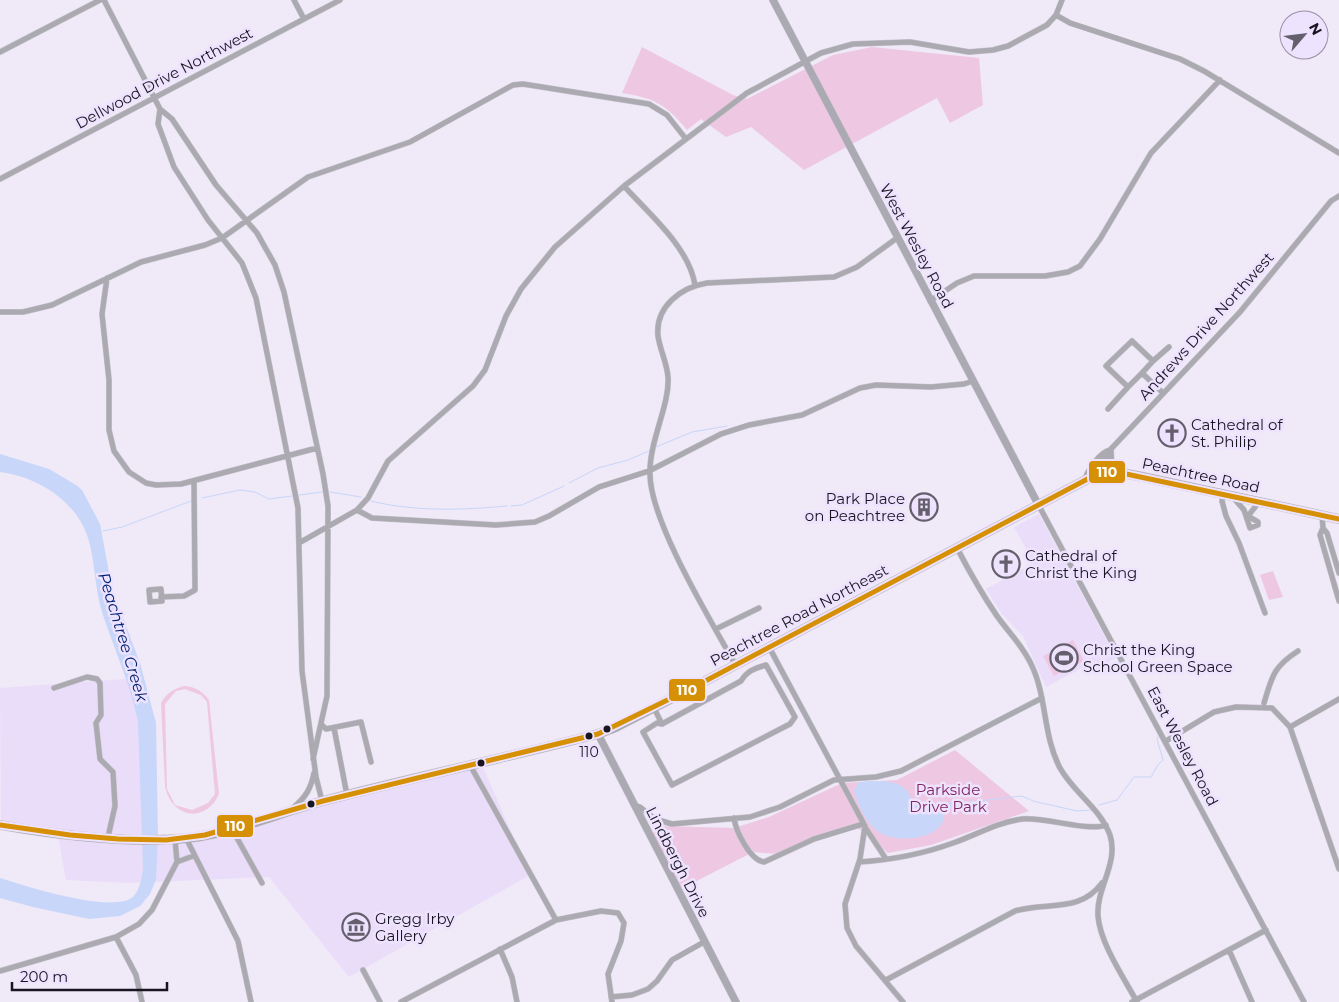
<svg xmlns="http://www.w3.org/2000/svg" width="1339" height="1002" viewBox="0 0 1339 1002" font-family="Montserrat,sans-serif">
<style>
.built{fill:#eaddfa}
.green{fill:#eec7e2;fill-rule:evenodd}
.water{fill:#c7d6f9}
.lines{fill:none;stroke-linecap:round;stroke-linejoin:round}
.stream{stroke:#c7d6f9;stroke-width:1}
.street-casing{stroke:#c9c4cf;stroke-width:6}
.secondary-casing{stroke:#c9c4cf;stroke-width:8}
.highway-casing{stroke:#c9c4cf;stroke-width:10}
.street{stroke:#abaab1;stroke-width:5}
.secondary{stroke:#aba9b2;stroke-width:7}
.highway{stroke:#a9a8b1;stroke-width:9}
.bus-1-casing{stroke:#eee3fe;stroke-width:9}
.bus-1{stroke:#d69005;stroke-width:5}
.bus-dot{fill:#191520;stroke:#eee3fe;stroke-width:2}
.labels{text-anchor:middle;dominant-baseline:central;stroke-width:5;stroke-linejoin:round;paint-order:stroke}
.bus-label{font-size:14px;fill:#191520;stroke:#eee3fe}
.street-label{font-size:15px;fill:#191520;stroke:#eee3fe}
.poi-label{font-size:15px;fill:#191520;stroke:#eee3fe;text-anchor:start}
.park-label{font-size:15px;fill:#822662;stroke:#eee3fe}
.water-label{font-size:16px;font-style:italic;fill:#012373;stroke:#eee3fe}
.line-badge{stroke:#eee3fe;stroke-width:2}
.badge-label{font-size:14px;text-anchor:middle;font-weight:bold;fill:#fff}
</style>
<rect width="100%" height="100%" fill="#efe9f8"/>
<path class="built" d="M1039 514 1116 658 1089 672 1082 668 1046 687 1023 636 1001 613 986 589 1034 563 1014 527Z
M139 678 144 837 171 838 240 824 481 763 530 875 349 977 269 877 130 883 66 880 57 830 1 821 0 688Z"/>
<path class="green" d="M642 47 733 95 747 99 833 55 872 47 979 58 983 105 950 123 937 98 804 170 751 127 726 137 701 119 687 130C666 104 654 98 622 93Z
M1273 571 1283 597 1269 600 1260 575Z
M1073 640 1084 661 1054 676 1043 656Z
M184 686C196 687 202 691 209 700L219 794C206 824 171 818 165 786L161 703C167 693 173 689 184 686ZM185 689 201 695 207 702 215 794 208 803 192 810 175 805 167 789 165 704 176 691Z
M955 750 1029 811 931 845 888 853 853 824 777 854 753 852 681 889 652 834 662 826 734 828 769 817 842 783 897 780Z"/>
<path class="water" d="M0 454 49 469 76 485 82 490 100 524 112 589 140 663 156 723 158 840 156 879 150 894 140 906 120 916 89 919 33 907 0 898V878C25 886 112 914 133 897 140 890 142 877 143 868L138 721C130 683 114 649 102 612 95 589 95 564 89 541 78 502 39 477 0 472Z
M859 782C874 781 897 778 908 792 911 797 914 806 920 808 928 811 949 802 958 800L961 805 945 810C944 815 944 821 941 825 928 841 892 843 876 830 865 821 858 804 854 790Z"/>
<g class="lines">
<path class="stream" d="M656 447 692 432 727 426
M569 483 598 468 628 460 649 451
M330 492 361 497
M299 495 322 492
M202 498 240 490 255 492 269 499 292 496
M371 501C415 512 462 510 507 506
M511 506 522 505 564 486
M103 531 122 527 191 501
M961 803 1022 796 1033 801 1077 811 1091 810
M1099 805 1117 800 1134 777H1151L1158 765 1163 760 1157 739 1158 737"/>
<g class="street-casing">
<path id="street" d="M104 0 160 109 172 119 216 185 257 233 275 265 284 292 323 474 328 506 327 696 313 759
M294 0 304 19
M1056 15 1070 23 1180 59 1204 71 1339 153
M0 52 100 0
M160 109 158 124 174 167 208 220 242 263 256 298 298 508 302 671 316 777 322 801
M0 179 340 0
M624 186C649 214 689 247 695 285
M107 278 102 314 109 380V430L114 451 129 472 146 483 156 485 181 484 317 448
M930 301 957 283 974 276H1045L1068 272 1080 266 1100 239 1151 153 1220 80
M0 312H23L52 305 141 262 205 245 222 238 308 177 410 142 513 85 523 84 649 104 667 115 686 139
M1153 361 1169 347
M1142 373 1128 387 1106 366 1132 341 1153 361 1142 373 1163 393
M1108 409 1128 387
M1111 450 1112 471
M1095 465 1109 455 1110 450
M1085 479C1088 470 1100 452 1110 450L1240 312 1331 201 1339 196
M1224 494 1222 501 1226 516 1239 543 1265 613
M1232 496 1244 510 1250 528 1258 525V522L1248 516 1259 502
M1038 504 1304 1002
M357 510 372 518 496 525 535 522 549 516 599 487 649 471 721 434 749 425 802 415 860 388 876 385 931 387 964 384 973 381
M1322 515 1323 528 1320 535 1339 601
M1323 528 1327 533 1339 573
M299 543 357 510 368 498 388 461 473 386 485 370 506 316 521 289 555 247 624 186 747 93 821 53 853 44 910 42 969 52 993 50 1008 46 1047 25 1056 15 1062 0
M957 548C969 571 982 594 997 616 1009 633 1024 647 1032 666 1047 698 1043 736 1060 768 1074 793 1100 808 1110 835 1119 863 1096 888 1098 916 1100 943 1124 978 1137 1002
M161 589 162 601 150 602 149 590Z
M161 597 184 596 195 590 194 481
M716 629 759 608
M769 647 865 826 860 859 845 904 847 928 856 946 903 1002
M735 664C711 621 650 521 650 474 649 441 670 405 668 377 667 363 660 350 658 336 655 306 682 287 707 283L834 277 857 267 897 238
M766 665 795 717 790 724 672 785 643 732 657 723 662 724 741 681C747 671 755 668 766 665Z
M54 688 87 677 97 679 100 683 101 715 96 723 100 759 113 772 115 806 108 837
M1264 703C1272 677 1273 667 1298 651
M654 708 662 724
M322 725 326 729 361 722 371 762
M1290 727 1339 699
M334 728 347 795
M1166 741 1214 712 1236 707 1272 708 1290 727 1339 869
M470 765 556 920
M634 805 640 807 655 819 672 824 750 817 780 807 834 780 876 777 901 771 1042 698
M294 807C306 797 311 788 314 773
M734 818C736 832 750 860 764 862L814 839 863 824
M865 827 886 859
M232 829 262 883
M186 838 238 941 251 1002
M177 862 193 856
M859 862C891 860 923 854 953 843 976 835 998 822 1022 819 1045 817 1090 832 1106 825
M116 937 136 975 142 1002
M500 949 512 977 517 1002
M1229 950 1252 1002
M363 970 380 1002
M0 971 116 937 139 924 152 910 177 862 175 839
M886 980 1015 911C1047 901 1079 914 1102 883
M611 997 632 995 648 989 657 981 672 960 704 942
M401 1002 556 920 601 911 618 913 624 923 621 941 608 974 612 1002
M1132 1002 1266 930"/>
</g>
<g class="secondary-casing">
<path id="secondary" d="M773 0 1038 504
M598 734 736 1002"/>
</g>
<g class="highway-casing">
<path id="highway" d="M0 825C57 835 131 844 188 838 234 833 278 813 323 801 414 777 506 758 598 734L616 727 692 688 1097 474 1112 471 1143 477 1339 519"/>
</g>
<use href="#street" class="street"/>
<use href="#secondary" class="secondary"/>
<use href="#highway" class="highway"/>
<g class="bus-1-casing">
<path id="bus-1" d="M0 825 70 835 118 839 166 840 205 835 323 801 598 734 692 688 1097 474 1112 471 1339 519"/>
</g>
<use href="#bus-1" class="bus-1"/>
</g>
<defs>
<g id="church-ring" transform="scale(1.4375)"><circle r="9.5" fill="#eee3fe" stroke="#645f6c" stroke-width="1.5"/><path d="M-1.2-6h2.4v3.5h3.3v2.4h-3.3V6h-2.4V-.1h-3.3v-2.4h3.3Z" fill="#645f6c"/></g>
<g id="building-ring" transform="scale(1.4375)"><circle r="9.5" fill="#eee3fe" stroke="#645f6c" stroke-width="1.5"/><path d="M-4-6H4V6H1V3H-1V6H-4ZM-2.5-4.3h1.7v1.8h-1.7ZM.8-4.3h1.7v1.8H.8ZM-2.5-1h1.7V.8h-1.7ZM.8-1h1.7V.8H.8Z" fill="#645f6c"/></g>
<g id="stadium-ring" transform="scale(1.4375)"><circle r="9.5" fill="#eee3fe" stroke="#645f6c" stroke-width="1.5"/><path d="M0-5a6.5 5 0 1 0 0 10a6.5 5 0 1 0 0-10ZM-3.5-1.8h7v3.6h-7Z" fill="#645f6c"/></g>
<g id="museum-ring" transform="scale(1.4375)"><circle r="9.5" fill="#eee3fe" stroke="#645f6c" stroke-width="1.5"/><path d="M0-6L6-3V-2H-6V-3ZM-5-1h2V3h-2ZM-1-1h2V3h-2ZM3-1h2V3H3ZM-6 4H6V6H-6Z" fill="#645f6c"/></g>
</defs>
<g fill-rule="evenodd">
<use href="#church-ring" x="1172" y="433"/>
<use href="#building-ring" x="924" y="507"/>
<use href="#church-ring" x="1006" y="564"/>
<use href="#stadium-ring" x="1064" y="658"/>
<use href="#museum-ring" x="356" y="927"/>
</g>
<g class="bus-dot">
<circle cx="607" cy="729" r="4.5"/>
<circle cx="589" cy="736" r="4.5"/>
<circle cx="481" cy="763" r="4.5"/>
<circle cx="311" cy="804" r="4.5"/>
</g>
<g class="labels">
<g class="bus-label">
<text x="589" y="752">110</text>
</g>
<g class="street-label">
<text transform="translate(164 78) rotate(-28)">Dellwood Drive Northwest</text>
<text transform="translate(917 246) rotate(62)">West Wesley Road</text>
<text transform="translate(1206 326) rotate(-48)">Andrews Drive Northwest</text>
<text transform="translate(1201 475) rotate(12)">Peachtree Road</text>
<text transform="translate(799 615) rotate(-28)">Peachtree Road Northeast</text>
<text transform="translate(1183 746) rotate(62)">East Wesley Road</text>
<text transform="translate(678 862) rotate(63)">Lindbergh Drive</text>
</g>
<g class="poi-label">
<text x="1191" y="424">Cathedral of<tspan x="1191" dy="17">St. Philip</tspan></text>
<text x="905" y="498" text-anchor="end">Park Place<tspan x="905" dy="17">on Peachtree</tspan></text>
<text x="1025" y="555">Cathedral of<tspan x="1025" dy="17">Christ the King</tspan></text>
<text x="1083" y="649">Christ the King<tspan x="1083" dy="17">School Green Space</tspan></text>
<text x="375" y="918">Gregg Irby<tspan x="375" dy="17">Gallery</tspan></text>
</g>
<g class="park-label">
<text x="948" y="789">Parkside<tspan x="948" dy="17">Drive Park</tspan></text>
</g>
<g class="water-label">
<text transform="translate(123 637) rotate(73)">Peachtree Creek</text>
</g>
</g>
<g class="line-badge">
<rect x="1088" y="460" width="38" height="24" rx="5" fill="#d69005"/>
<rect x="668" y="678" width="38" height="24" rx="5" fill="#d69005"/>
<rect x="216" y="814" width="38" height="24" rx="5" fill="#d69005"/>
</g>
<g class="badge-label">
<text x="1107" y="477">110</text>
<text x="687" y="695">110</text>
<text x="235" y="831">110</text>
</g>
<g transform="translate(1304 35) rotate(62)"><circle r="24" fill="#eee3fe" stroke="#9991a5"/>
<path d="M0-4L9 19L0 12L-9 19Z" fill="#645f6c"/>
<text y="-8" font-size="14" font-weight="bold" text-anchor="middle" fill="#191520">N</text>
</g>
<path d="M12 982v8h155v-8" fill="none" stroke="#191520" stroke-width="2.5"/>
<text x="20" y="982" font-size="15" fill="#191520" stroke="#eee3fe" stroke-width="4" paint-order="stroke">200 m</text>
</svg>
